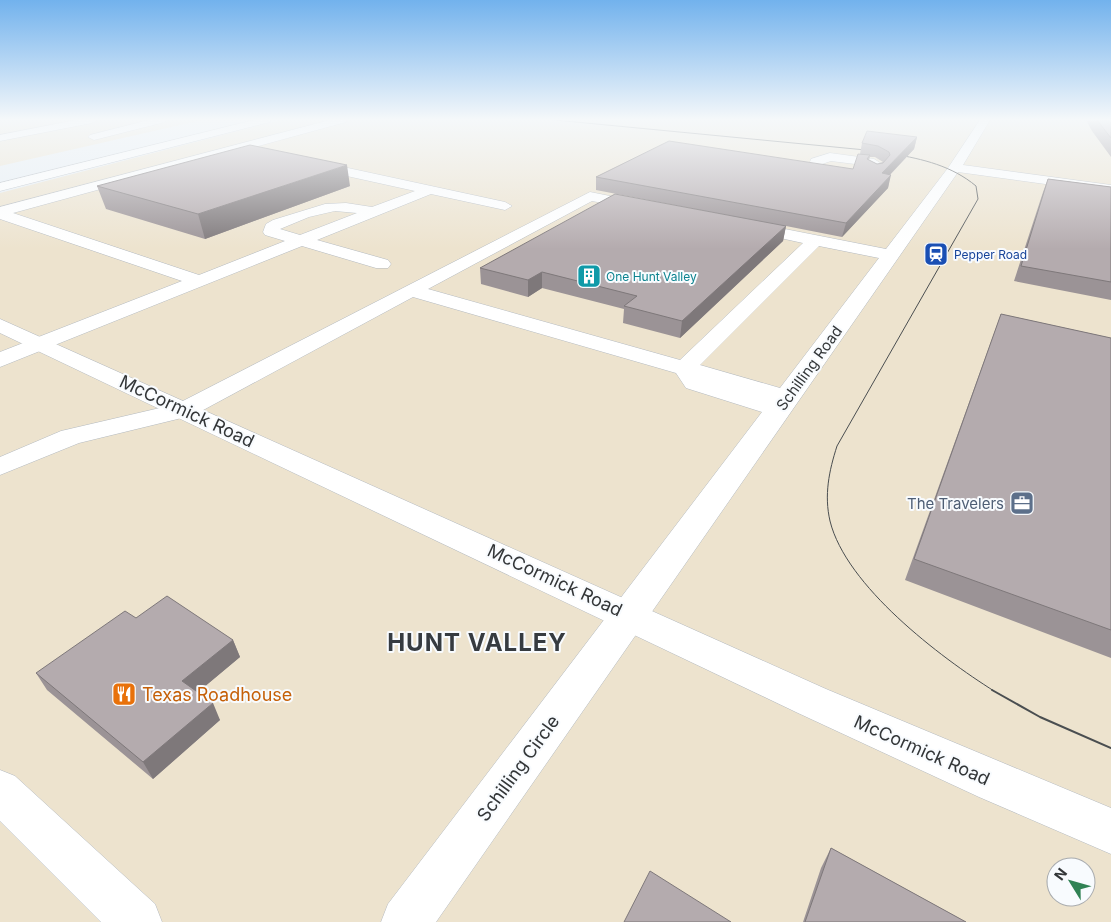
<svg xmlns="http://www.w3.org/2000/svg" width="1111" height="922" viewBox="0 0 1111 922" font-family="Inter,sans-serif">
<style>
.commercial{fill:#ede3ce;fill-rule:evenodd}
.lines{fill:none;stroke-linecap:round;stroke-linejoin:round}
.minor-casing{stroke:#b4bac0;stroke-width:1}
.major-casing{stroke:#b4bac0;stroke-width:1}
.minor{fill:#fff;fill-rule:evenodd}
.major{fill:#fff;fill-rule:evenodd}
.tram-far1{stroke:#4a4e50;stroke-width:1}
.tram{stroke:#4a4e50;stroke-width:2}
.wall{fill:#9b9396;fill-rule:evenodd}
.shaded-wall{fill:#7e787a}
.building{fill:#b4abae;stroke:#7e787a}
.labels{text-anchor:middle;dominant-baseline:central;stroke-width:4;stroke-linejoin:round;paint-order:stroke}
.far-transit-label{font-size:12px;fill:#164399;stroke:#f8fbfe;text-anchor:start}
.far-culture-label{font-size:12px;fill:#0d838f;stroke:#f8fbfe;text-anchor:start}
.street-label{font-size:15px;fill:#333638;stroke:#f8fbfe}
.service-label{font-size:15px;fill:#4e5e75;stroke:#f8fbfe;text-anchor:end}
.near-street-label{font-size:18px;fill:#333638;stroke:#f8fbfe}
.near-food-label{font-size:18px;fill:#c56008;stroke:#f8fbfe;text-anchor:start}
.near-district-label{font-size:24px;font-weight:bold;letter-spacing:1px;fill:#363b40;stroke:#f8fbfe}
</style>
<rect width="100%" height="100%" fill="#e8eff5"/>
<path class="commercial" d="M0 120H202L0 166Z
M280 120H1111V922H0V193ZM1056 867H1086V897H1056Z"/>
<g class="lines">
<g class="minor-casing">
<path id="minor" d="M76 120H97L92 123 0 141V135Z
M149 120H166L165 122 94 140 88 137 90 135Z
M330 120H347L346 122 13 213 199 275 285 241 265 235 263 232 266 224 273 220 325 204 346 203 372 207 415 191 306 167 305 164 306 161 311 160 505 202 512 206 505 210 431 194 317 240 388 260 391 264 388 268H376L302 246 0 367V352L182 281 0 219V207ZM335 211 357 213 300 235 280 229 309 217Z
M980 120H990L963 165 1111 185V193L958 172 436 922H381L388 904 762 412 686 388 676 373 413 297 194 415 79 443 0 475V457L61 431 177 404 590 192 645 203 647 206 640 210 592 201 428 289 680 360 803 243 743 230 741 227 743 224 749 222 886 249 948 168ZM819 246 879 258 780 388 700 365Z
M830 153 874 159 885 166 878 174 873 175 866 171 871 166 831 161 816 166 810 162 811 159Z
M0 770 15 776 155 904 162 922H101L0 821Z"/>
</g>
<g class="major-casing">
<path id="major" d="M254 120H271L270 122 0 191V183Z
M0 319 826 689 1111 808V854L979 797 798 713 0 333Z"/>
</g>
<use href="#minor" class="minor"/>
<use href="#major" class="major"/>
<path class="tram-far1" d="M555 120 876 151
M893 154C923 159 952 166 976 186L978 199 837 446C829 471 824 495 830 521 846 586 940 657 994 691"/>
<path class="tram" d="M992 690 1040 717 1111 748"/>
</g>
<path class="wall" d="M1086 120H1111V157L1092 131Z
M917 137 914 149 890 175 888 188 842 237 786 226 783 241 680 338 623 323 624 309 542 288 528 297 481 284 480 268 731 216 596 190V177L853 169 860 154 862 143ZM870 157H875L883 162 877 164 869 160Z
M1048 179 1111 187V300L1014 281 1043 192Z
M97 186H350L205 239 106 209Z
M1001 314 1111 338V658L905 580Z
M136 618 233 640 240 657 198 692 220 720 153 779 47 690 36 673Z
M831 848 966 922H803L821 868Z"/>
<path class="shaded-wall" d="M917 137 914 149 879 186 882 173Z
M347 165 350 186 205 239 198 214Z
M891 175 888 188 842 237 846 223Z
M786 226 783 241 680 338 682 321Z
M542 272V288L528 297V280Z
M233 640 240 657 191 698 182 681Z
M213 703 220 720 153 779 143 762Z"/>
<path class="building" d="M1096 120H1111V138L1097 120Z
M867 131 917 137 882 173 891 175 846 223 596 177 669 141 853 169 858 154 870 155 867 159 877 164 883 163 890 155 889 152 878 146 862 143Z
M250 145 347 165 198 214 97 186Z
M1048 179 1111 187V282L1021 266Z
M615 194 786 226 682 321 624 306 637 296 542 272 528 280 480 268Z
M1001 314 1111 338V630L914 559Z
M167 596 233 640 182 681 213 703 143 762 36 673 125 611 136 618Z
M831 848 966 922H805Z
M650 871 731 922H624Z"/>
<linearGradient id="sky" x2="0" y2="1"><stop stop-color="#72b2ed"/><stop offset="0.48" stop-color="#f5f8fa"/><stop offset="1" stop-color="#f5f8fa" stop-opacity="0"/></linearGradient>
<rect width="1111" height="249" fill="url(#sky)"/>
<defs>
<g id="station-square" transform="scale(1.25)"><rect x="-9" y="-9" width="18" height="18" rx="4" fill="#1a4fb4" stroke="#f8fbfe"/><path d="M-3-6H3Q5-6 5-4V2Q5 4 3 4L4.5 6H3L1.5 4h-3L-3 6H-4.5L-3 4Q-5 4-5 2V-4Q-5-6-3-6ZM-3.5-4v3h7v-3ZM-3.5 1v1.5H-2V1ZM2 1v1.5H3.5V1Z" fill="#fff"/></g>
<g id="building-square" transform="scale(1.25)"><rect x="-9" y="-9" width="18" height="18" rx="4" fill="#0f9aa8" stroke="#f8fbfe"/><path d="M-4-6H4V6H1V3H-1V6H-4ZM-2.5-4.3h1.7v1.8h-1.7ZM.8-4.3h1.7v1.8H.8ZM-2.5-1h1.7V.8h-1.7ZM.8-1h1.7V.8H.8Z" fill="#fff"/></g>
<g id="office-square" transform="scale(1.25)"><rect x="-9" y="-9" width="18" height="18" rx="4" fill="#5c6f8a" stroke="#f8fbfe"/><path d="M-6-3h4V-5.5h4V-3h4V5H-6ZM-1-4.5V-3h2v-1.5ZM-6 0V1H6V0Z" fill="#fff"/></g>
<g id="restaurant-square" transform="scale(1.25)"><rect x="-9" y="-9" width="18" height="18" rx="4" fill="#e8710a" stroke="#f8fbfe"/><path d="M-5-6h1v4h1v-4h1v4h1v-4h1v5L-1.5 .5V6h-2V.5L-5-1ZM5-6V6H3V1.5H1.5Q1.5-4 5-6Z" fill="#fff"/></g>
</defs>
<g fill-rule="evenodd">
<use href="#station-square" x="936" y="254"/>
<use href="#building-square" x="589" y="276"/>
<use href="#office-square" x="1022" y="503"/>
<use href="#restaurant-square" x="124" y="694"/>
</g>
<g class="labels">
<g class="far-transit-label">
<text x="954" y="254">Pepper Road</text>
</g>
<g class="far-culture-label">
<text x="606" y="276">One Hunt Valley</text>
</g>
<g class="street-label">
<text transform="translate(809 368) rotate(-54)">Schilling Road</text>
</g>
<g class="service-label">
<text x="1004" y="503">The Travelers</text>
</g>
<g class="near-street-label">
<text transform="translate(187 411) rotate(25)">McCormick Road</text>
<text transform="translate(555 580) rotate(25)">McCormick Road</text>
<text transform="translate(922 750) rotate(24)">McCormick Road</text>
<text transform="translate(518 768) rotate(-54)">Schilling Circle</text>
</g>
<g class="near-food-label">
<text x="142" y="694">Texas Roadhouse</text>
</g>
<g class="near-district-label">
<text x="477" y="642">HUNT VALLEY</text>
</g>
</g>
<g transform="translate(1071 882) rotate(307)"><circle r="24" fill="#f8fbfe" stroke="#a9acaf"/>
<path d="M0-4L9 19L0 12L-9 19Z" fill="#308254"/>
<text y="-8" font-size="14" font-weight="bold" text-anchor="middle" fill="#333638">N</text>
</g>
</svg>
